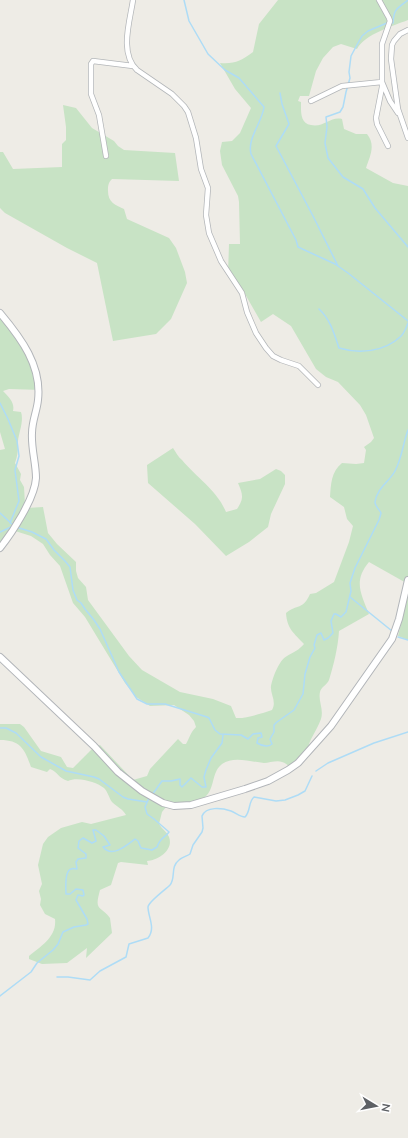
<svg xmlns="http://www.w3.org/2000/svg" width="408" height="1138" viewBox="0 0 408 1138" font-family="Mulish,sans-serif">
<style>
.green{fill:#c8e3c5}
.lines{fill:none;stroke-linecap:round;stroke-linejoin:round}
.stream{stroke:#aedcf6;stroke-width:1.5}
.street-casing{stroke:#b3b6b9;stroke-width:6}
.secondary-casing{stroke:#b2b5b9;stroke-width:8}
.street{stroke:#fff;stroke-width:4.5}
.secondary{stroke:#fff;stroke-width:6}
</style>
<rect width="100%" height="100%" fill="#eeece6"/>
<path class="green" d="M278 0H408V20C393 26 365 34 357 49L341 44 333 47 323 58 316 71 309 96H300L298 101 301 102C301 112 300 123 311 125 323 128 331 116 342 119L344 129 356 134H367C376 145 370 156 366 168L393 183 408 186V584L369 562C353 581 361 594 369 614L339 631C338 647 334 664 329 680 327 685 321 687 320 692 318 701 324 709 321 719 316 733 309 738 307 753L289 767C287 764 285 763 282 762 277 760 269 763 264 763 250 762 230 754 219 767 212 775 214 790 205 797 197 803 176 805 166 807L162 812 159 824C162 829 167 832 169 837 174 850 158 860 147 861L148 865 121 862 118 863 111 885 100 890C94 912 100 905 110 918L112 933 86 958 87 948 67 963 42 964 29 959V956C41 946 57 937 55 919L45 914 40 905 41 899 39 891 42 884 38 865 43 844 48 837 61 828 82 822 91 824 126 815C123 809 117 807 112 802 109 798 108 792 104 788 97 782 77 776 68 781 58 778 58 772 50 769L47 772 31 767C25 750 21 740 0 740V724H20L24 727 41 751 61 757 67 767 73 768 92 749 100 745 133 780 147 776 150 769 178 739 183 744H186C190 737 190 733 196 727L194 721 189 715 174 705 150 706 136 697 125 683 85 617 73 603 60 566 50 555 43 544 31 536 15 531 9 534 0 542V450L5 449 0 432V315C15 336 40 363 42 390L9 389 3 391C9 397 15 403 13 411L21 412C24 421 19 432 18 441 18 449 18 455 15 463L21 474 20 480 24 487 25 504 27 508 43 507 48 533 57 544 76 562V571L78 578 86 587 88 600 129 656 142 670 180 692 213 699 231 706 236 718C245 719 263 713 272 710 277 701 270 694 271 686 273 677 279 660 287 656 294 652 299 650 304 644 294 633 287 629 286 613 297 604 303 610 310 594L316 593 334 582 349 542 353 526 347 519 344 507 330 497C331 484 331 472 342 463L356 464 364 463 366 450 364 447 371 442 374 438 366 415 360 405 338 382 326 377 316 369 291 326 273 314 261 322 245 294 228 274 229 244H240L239 202 238 196 222 165 220 151 222 142 232 141 240 133 251 108 235 89 220 63C235 64 241 61 253 52L259 24Z
M63 105 76 108 92 128 114 141 118 146 124 150 175 153 179 181 112 179C108 183 108 186 108 191 108 202 115 205 124 209L127 219 169 238 176 248 185 272 187 283 171 319 156 334 113 341 97 263 67 248 5 213 0 208V152H3L13 169 62 167V144L66 140V127Z
M173 448C176 452 178 457 182 460 197 478 217 490 226 512L237 509C244 498 243 495 238 483L260 479 276 469 281 471 285 475V484L271 514 268 527 249 542 226 556 195 524 148 483 147 465Z
M408 596V640L398 636Z"/>
<g class="lines">
<path class="stream" d="M184 0 189 21 208 54 225 70 239 78 264 107C262 123 247 138 251 154L296 240 298 247 335 264 348 273 408 321
M387 23 368 31 362 36 358 43 351 56 349 72 350 78 346 92 343 107 340 112 326 117 327 127 325 143 328 158 343 177 363 189 375 208 408 247
M391 23H393C394 8 397 9 408 0
M280 93 282 104 289 124 276 146 313 216 338 266
M319 309C330 319 334 333 339 348 359 354 384 352 400 337 404 334 406 328 408 323
M0 403 8 419 17 441 19 456 15 470 19 501 10 523
M0 513 13 525
M16 527 32 532 46 539 54 550 65 561 70 567 73 590 77 600 81 603 85 609 94 620 100 629 119 672 137 699 147 704H165L207 717 209 718 215 730 220 734 241 735 248 739 253 734 261 733 262 737 258 738 257 743C262 746 267 748 272 744L270 739 274 732V725L277 722 294 710 303 694 305 674 310 657 315 648 314 645 317 635 321 633 324 640 328 638 333 633 331 621 334 614H336L341 617 346 612 351 591 350 583 355 568 379 520 381 513C379 509 375 506 375 502 377 488 389 482 395 471 402 458 403 443 408 430
M0 532 13 526
M350 597 392 631
M398 637 408 640
M0 728H6L16 733 41 757 66 771 94 777 99 779 123 797 128 799 147 802
M316 771 328 763 374 743 408 732
M152 795 162 781H171L180 779V785L182 787 191 778 202 787H206L204 777 206 770 211 758 222 743 223 735
M57 977H68L90 980 100 971 126 957 129 944 148 938C156 928 148 917 148 907 148 902 165 890 170 885 176 878 170 867 179 860 182 857 187 856 190 854L193 845 202 832 203 828 202 816C206 806 222 808 231 811 236 813 240 817 245 817 251 811 248 802 254 797L276 801 285 800 298 795 305 791 312 776
M0 996 31 972 37 963 53 950 58 944 63 932 74 927 86 925 88 924 87 919 76 900 78 895 83 896 84 895 83 890 76 889 70 894H66C66 889 64 871 71 869 73 868 75 869 77 869L76 862 78 859 86 858V854L78 848 79 841 83 838 92 843 96 841 93 830H96L104 836 110 845 103 847C112 858 126 846 135 839L138 841 141 848 152 850 157 847C161 836 164 839 169 832L154 819 147 814 145 807 149 798"/>
<g class="street-casing">
<path id="street" d="M133 0C130 21 119 53 137 70L172 94 184 106 188 112 196 138 201 169 208 188 206 215 209 233 221 261 242 293 247 312 256 333 266 348 273 356 281 360 299 366 318 385
M379 0 389 18 390 21 382 44V87L376 118 377 124 388 146
M408 30 400 34 394 41 392 45 391 59 398 109 408 138
M311 101 342 86 382 82 390 101 398 113
M106 156 99 115 91 94V64L93 61 133 66"/>
</g>
<g class="secondary-casing">
<path id="secondary" d="M0 313C21 338 42 366 38 400 37 411 32 421 32 433 31 448 36 463 36 478 35 498 12 533 0 548
M0 657 94 746 118 772 142 791 163 803 174 806 191 805 245 789 268 781 288 770 298 763 331 726 392 639 399 619 408 580"/>
</g>
<use href="#street" class="street"/>
<use href="#secondary" class="secondary"/>
</g>
<g transform="translate(376 1106) rotate(100)" stroke="#ffffff" stroke-width="3" paint-order="stroke">
<path d="M0-3L7 15L0 10L-7 15Z" fill="#5e6165"/>
<text y="-6" font-size="11" font-weight="bold" text-anchor="middle" fill="#5e6165">N</text>
</g>
</svg>
